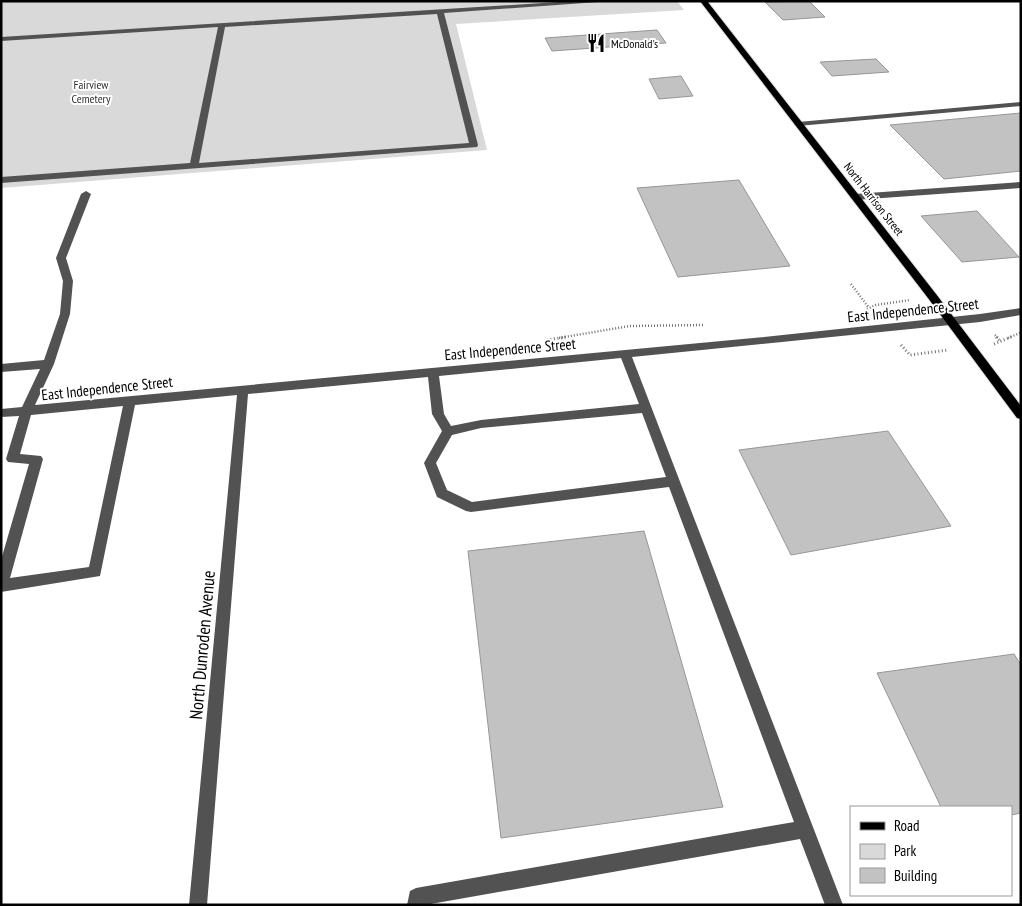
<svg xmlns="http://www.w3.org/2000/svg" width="1022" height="906" viewBox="0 0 1022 906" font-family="'PT Sans Narrow',sans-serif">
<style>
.green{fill:#d9d9d9}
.building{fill:#c2c2c2;stroke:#969696}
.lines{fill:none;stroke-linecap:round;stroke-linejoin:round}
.major-casing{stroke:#dbdbdb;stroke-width:2}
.path-far1{stroke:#747474;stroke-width:2.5;stroke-dasharray:1 2;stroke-linecap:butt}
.path{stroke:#747474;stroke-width:3;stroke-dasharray:1 2.5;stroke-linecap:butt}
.minor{fill:#525252;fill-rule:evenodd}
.major{fill:#000;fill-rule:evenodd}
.labels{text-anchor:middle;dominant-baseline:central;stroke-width:4;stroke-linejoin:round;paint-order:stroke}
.far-poi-label{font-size:12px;fill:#000;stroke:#fff;text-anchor:start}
.far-park-label{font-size:12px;fill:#303030;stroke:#fff}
.far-street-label{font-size:12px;fill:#000;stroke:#fff}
.street-label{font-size:15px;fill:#000;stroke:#fff}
.near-street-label{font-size:18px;fill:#000;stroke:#fff}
</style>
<rect width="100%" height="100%" fill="#fff"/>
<path class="green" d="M1 1H677L684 10 456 24 487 150 1 188Z"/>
<path class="building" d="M809 1 825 17 783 20 765 2Z
M657 30 666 43 552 51 545 38Z
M876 59 889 72 832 76 820 62Z
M681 76 693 96 659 99 649 79Z
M1021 113V171L944 179 890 125Z
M739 180 790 266 678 277 637 188Z
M977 211 1019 257 962 262 921 216Z
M888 431 951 526 791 555 739 450Z
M644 531 723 807 501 838 468 551Z
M1014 654 1021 665V813L1011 815V807H941L877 673Z"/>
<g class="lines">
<g class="major-casing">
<path id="major" d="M700 1H707L936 294 1021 406V419L1017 418 928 298Z"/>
</g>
<path class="path-far1" d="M851 284 869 308
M867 309 876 305 910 300
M995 335 998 338
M559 338 630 326 704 325
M1008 338 1020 333"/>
<path class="path" d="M996 337 1001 342
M547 340 566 337
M994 344 1011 337
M901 345 910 355 948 350"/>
<path class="minor" d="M574 1H612L444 13 478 145 477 147 1 183V177L190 163 218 27 1 41V37ZM437 14 469 143 199 163 225 27Z
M1021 102V106L798 126 794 124 798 122Z
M1021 182V188L855 200 850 197 855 194Z
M86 191 91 194 66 258 73 281 70 314 54 364 35 405 764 337 980 314 1021 308V315L980 322 632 357 843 905H825L800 839 425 905H407L410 891 416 888 794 822 669 487 471 512 466 511 437 497 424 463 442 431 432 414 428 377 248 394 207 905H189L237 395 135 405 100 576 1 592V560L29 464 8 462 6 459 19 416 1 417V409L22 407 40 369 1 372V364L44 360 60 314 63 281 56 258 81 194ZM621 358 639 404 481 420 451 426 444 414 439 376ZM123 406 89 567 10 578 43 459 41 456 20 454 31 415ZM642 413 666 477 472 502 447 490 436 463 452 435 481 428Z"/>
<use href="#major" class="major"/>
</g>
<defs>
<g id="restaurant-bare" transform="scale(1.5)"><path d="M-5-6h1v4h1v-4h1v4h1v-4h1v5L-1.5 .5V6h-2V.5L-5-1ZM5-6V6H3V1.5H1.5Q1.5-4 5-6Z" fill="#000" stroke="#fff" stroke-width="2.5" paint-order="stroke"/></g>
</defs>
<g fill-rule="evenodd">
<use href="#restaurant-bare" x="596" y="43"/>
</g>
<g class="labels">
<g class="far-poi-label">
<text x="611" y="43">McDonald's</text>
</g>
<g class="far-park-label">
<text x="91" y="84">Fairview<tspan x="91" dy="14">Cemetery</tspan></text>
</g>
<g class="far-street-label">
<text transform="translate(874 199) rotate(52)">North Harrison Street</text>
</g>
<g class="street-label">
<text transform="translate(913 310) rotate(-6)">East Independence Street</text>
<text transform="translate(510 349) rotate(-5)">East Independence Street</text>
<text transform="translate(107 388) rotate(-6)">East Independence Street</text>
</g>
<g class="near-street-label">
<text transform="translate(202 645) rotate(-85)">North Dunroden Avenue</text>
</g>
</g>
<rect width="1022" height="906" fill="none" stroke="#000000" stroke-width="5"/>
<rect x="850" y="806" width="162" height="90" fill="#ffffff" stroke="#999999"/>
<rect x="860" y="822" width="25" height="8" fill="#000000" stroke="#999999"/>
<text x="894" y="831" font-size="15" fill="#000000">Road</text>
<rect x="860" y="844" width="25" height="15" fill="#d9d9d9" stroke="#999999"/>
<text x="894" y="856" font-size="15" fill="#000000">Park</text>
<rect x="860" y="868" width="25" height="15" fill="#c2c2c2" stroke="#999999"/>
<text x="894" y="881" font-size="15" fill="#000000">Building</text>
</svg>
